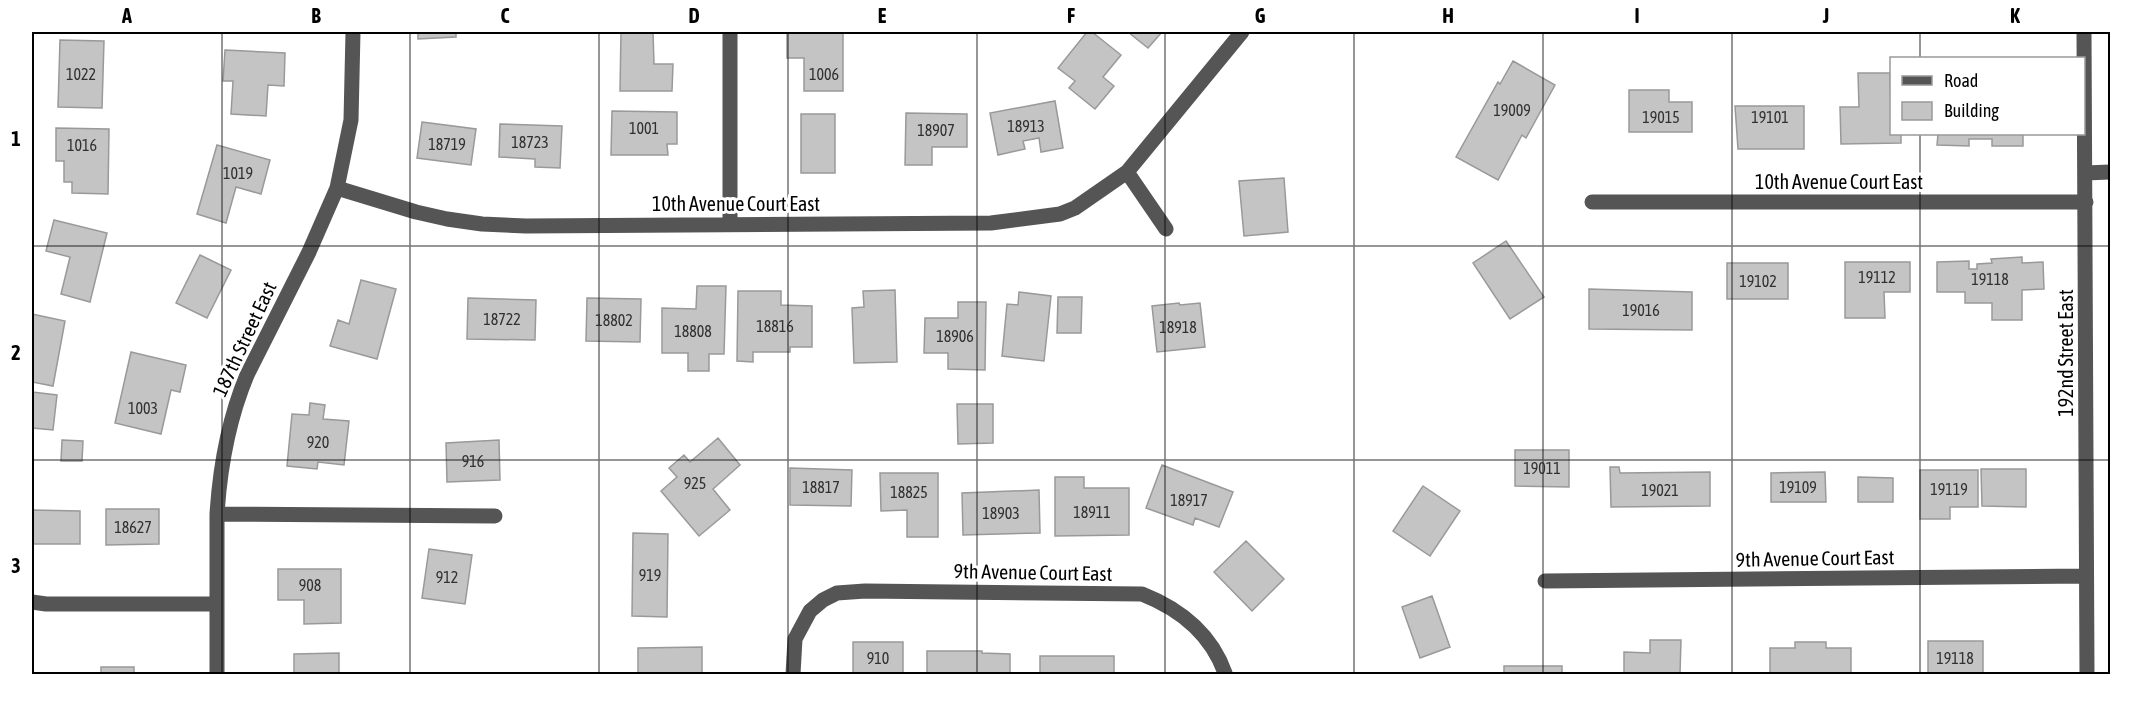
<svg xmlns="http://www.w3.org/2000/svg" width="2142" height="706" viewBox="0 0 2142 706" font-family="'Asap Condensed',sans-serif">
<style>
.building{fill:#c4c4c4;stroke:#999;stroke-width:1.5}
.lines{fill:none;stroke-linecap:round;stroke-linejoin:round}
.minor{stroke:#555;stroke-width:15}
.grid{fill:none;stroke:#000;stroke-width:1.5;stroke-opacity:0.55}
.labels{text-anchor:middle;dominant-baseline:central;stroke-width:6;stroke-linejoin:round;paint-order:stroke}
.number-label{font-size:16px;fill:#313131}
.street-label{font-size:20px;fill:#000;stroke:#fff}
.neatline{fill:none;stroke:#000;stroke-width:2}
.grid-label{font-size:20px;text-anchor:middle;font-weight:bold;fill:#000}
</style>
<rect width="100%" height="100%" fill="#fff"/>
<path class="building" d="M418 32H456V37L418 39Z
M621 32H653L654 64H673L672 91H620Z
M787 32H843V91H804V58H787Z
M1087 32H1092L1121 55 1103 77 1114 86 1095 109 1069 88 1075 81 1058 68Z
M1128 32H1162L1148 48Z
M60 40 104 41 102 108 58 107Z
M225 50 285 53 284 86 268 85 266 116 231 114 233 81H223Z
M1513 61 1555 85 1526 138 1522 135 1498 180 1456 157 1498 82 1500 84Z
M1858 73H1890L1892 134H1901V143L1841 144 1840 107H1859Z
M1629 90H1669V102H1692V132H1629Z
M1055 101 1063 148 1041 152 1039 138 1023 141 1025 149 998 155 990 113Z
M1735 106H1804V149H1738Z
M612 111 677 112V144H667L668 155H611Z
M906 113 967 114V147H932V165H905Z
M801 114H835V173H801Z
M422 122 476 129 471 165 417 158Z
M500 124 562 126 560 168 535 167V159L499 157Z
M56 128 109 129 108 194 72 193V182H64V161H56Z
M1938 134H2023V146H1992V139H1969V146L1937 145Z
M217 145 270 160 261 194 236 187 226 223 197 214Z
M1284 178 1288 232 1244 236 1239 181Z
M54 220 107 233 90 302 61 294 70 257 46 251Z
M1506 241 1544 297 1510 319 1473 263Z
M200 255 231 270 207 318 176 303Z
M2022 257V263L2043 262 2044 289 2022 290V320H1992V303H1965V292H1937V262L1969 261V269H1977V264L1992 263 1991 259Z
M1845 262H1910V292H1884L1885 318H1845Z
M1727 263H1788V299H1727Z
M361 280 396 289 377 359 330 346 338 320 349 324Z
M697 286H726L724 354H709V371H688V353H662V308L696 309Z
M1589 289 1692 292V330L1589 329Z
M895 290 897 362 854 363 852 308 864 307 863 291Z
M738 291H781V305L812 306V347H790V352H753V362L737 361Z
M1019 292 1051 296 1044 361 1002 356 1007 304 1018 305Z
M1058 297H1082L1081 333H1057Z
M468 298 536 300 535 340 467 339Z
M587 298 641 299 640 342 586 341Z
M958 302H986L985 370 948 369V353H924L925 318H958Z
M1179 303 1180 305 1200 303 1205 347 1157 352 1152 306Z
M32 314 65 321 53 386 32 382Z
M131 352 186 365 180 392 171 390 161 434 115 423Z
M32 392 57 395 53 430 32 428Z
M310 403 325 405 323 419 349 421 344 465 318 462 317 469 287 466 292 414 309 415Z
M957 404H993V443L958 444Z
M718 438 740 465 713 489 730 510 699 536 661 491 677 477 669 468 684 455 690 462Z
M62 440 83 441 82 461H61Z
M499 440 500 480 447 482 446 443Z
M1515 450H1569V487L1515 486Z
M1162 465 1233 492 1219 527 1195 518 1193 525 1146 508Z
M1610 467H1619L1620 473 1710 472V506L1611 507Z
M790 468 852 470 851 506 790 505Z
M1981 469H2026V507L1982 506Z
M1920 470H1978V507H1950V519H1920Z
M1825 472 1826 502H1771V473Z
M880 473H938V537H907V510L881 511Z
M1055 477H1084V488H1129V535L1055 536Z
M1858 477 1893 478V502H1858Z
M1423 486 1460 511 1430 556 1393 531Z
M1039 490 1040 533 963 535 962 493Z
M106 509H159V544L106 545Z
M32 510 80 511V544H32Z
M633 533 668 534 667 617 632 616Z
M1246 541 1284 579 1252 611 1214 572Z
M429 549 472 555 465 604 422 598Z
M278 569H341V623L304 624V600H278Z
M1432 596 1450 647 1420 658 1402 607Z
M1650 640H1681L1680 674H1624V652L1650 653Z
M1928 641H1983V674H1928Z
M853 642H903V674H853Z
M1795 642H1826V648H1851V674H1770V648H1795Z
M702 647V673L729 674H638V648Z
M927 651H982V653L1010 654V674H927Z
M339 653V674H294V654Z
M1040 656H1114V674H1040Z
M1504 666H1562V674H1504Z
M101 667H134V674H101Z"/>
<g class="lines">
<path class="minor" d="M2084 32 2087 674
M1127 172 1166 229
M2085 173 2110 172
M337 188 416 212 447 219 482 224 526 226 991 223 1060 214 1075 208 1127 172 1242 32
M1592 202H2086
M730 223V32
M217 514 495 516
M1545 581 2086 576
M32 602 46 604H217
M217 674V514C220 467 229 418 247 375L309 252 337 188 351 120 353 32
M793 674 795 639 810 611 823 600 837 593 865 591 1142 594C1180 609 1211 634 1225 673"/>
</g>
<path class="grid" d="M222 32V674M410 32V674M599 32V674M788 32V674M977 32V674M1165 32V674M1354 32V674M1543 32V674M1732 32V674M1920 32V58M1920 134V674M32 246H2110M32 460H2110"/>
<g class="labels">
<g class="number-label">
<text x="81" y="74">1022</text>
<text x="824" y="74">1006</text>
<text x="1512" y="110">19009</text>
<text x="1661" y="117">19015</text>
<text x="1770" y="117">19101</text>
<text x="1026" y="126">18913</text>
<text x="644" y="128">1001</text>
<text x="936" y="130">18907</text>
<text x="530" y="142">18723</text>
<text x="447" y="144">18719</text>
<text x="82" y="145">1016</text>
<text x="238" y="173">1019</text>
<text x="1877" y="277">19112</text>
<text x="1990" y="279">19118</text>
<text x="1758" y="281">19102</text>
<text x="1641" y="310">19016</text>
<text x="502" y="319">18722</text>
<text x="614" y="320">18802</text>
<text x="775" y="326">18816</text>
<text x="1178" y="327">18918</text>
<text x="693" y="331">18808</text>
<text x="955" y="336">18906</text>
<text x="143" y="408">1003</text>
<text x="318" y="442">920</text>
<text x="473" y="461">916</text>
<text x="1542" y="468">19011</text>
<text x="695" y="483">925</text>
<text x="821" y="487">18817</text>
<text x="1798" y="487">19109</text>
<text x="1949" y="489">19119</text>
<text x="1660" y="490">19021</text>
<text x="909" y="492">18825</text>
<text x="1189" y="500">18917</text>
<text x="1092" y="512">18911</text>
<text x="1001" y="513">18903</text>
<text x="133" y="527">18627</text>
<text x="650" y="575">919</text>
<text x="447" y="577">912</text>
<text x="310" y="585">908</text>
<text x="878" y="658">910</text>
<text x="1955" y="658">19118</text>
</g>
<g class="street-label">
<text x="1839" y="181">10th Avenue Court East</text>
<text x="736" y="203">10th Avenue Court East</text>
<text transform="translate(244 339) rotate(-65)">187th Street East</text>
<text transform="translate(2065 353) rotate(-90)">192nd Street East</text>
<text transform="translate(1815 558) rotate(-1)">9th Avenue Court East</text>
<text transform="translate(1033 572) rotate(1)">9th Avenue Court East</text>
</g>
</g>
<rect width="2142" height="706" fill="none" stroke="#ffffff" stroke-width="66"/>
<rect x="1890" y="57" width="195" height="78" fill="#ffffff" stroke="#999999" stroke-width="1.5"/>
<rect x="1902" y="76" width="30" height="9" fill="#555555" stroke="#999999" stroke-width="1.5"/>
<text x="1944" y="87" font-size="18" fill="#000000">Road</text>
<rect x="1902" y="102" width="30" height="18" fill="#c4c4c4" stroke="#999999" stroke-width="1.5"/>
<text x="1944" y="117" font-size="18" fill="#000000">Building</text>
<rect x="33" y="33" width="2076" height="640" class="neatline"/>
<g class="grid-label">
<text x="127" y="23">A</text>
<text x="316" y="23">B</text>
<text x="505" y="23">C</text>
<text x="694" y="23">D</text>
<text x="882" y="23">E</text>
<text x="1071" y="23">F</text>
<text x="1260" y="23">G</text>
<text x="1448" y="23">H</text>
<text x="1637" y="23">I</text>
<text x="1826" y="23">J</text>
<text x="2015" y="23">K</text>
<text x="16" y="146">1</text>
<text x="16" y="360">2</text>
<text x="16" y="573">3</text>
</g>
</svg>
